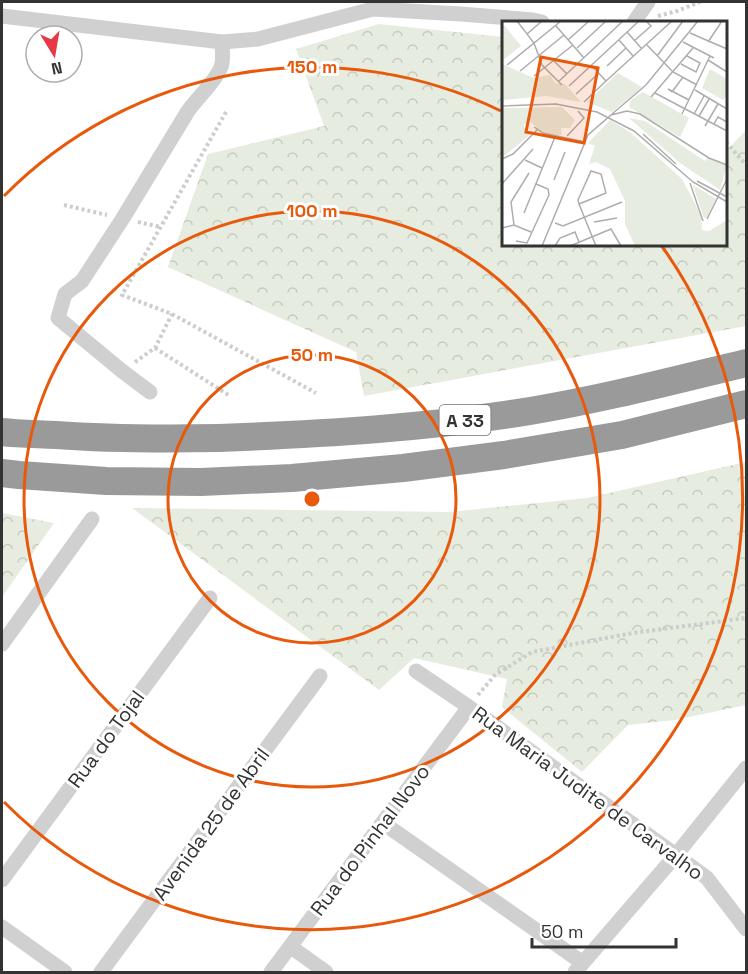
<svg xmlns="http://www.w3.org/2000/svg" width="748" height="974" viewBox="0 0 748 974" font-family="'Space Grotesk',sans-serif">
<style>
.forest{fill:url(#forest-crowns)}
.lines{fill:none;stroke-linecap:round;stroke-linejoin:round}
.path{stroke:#cdcdcd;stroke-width:4;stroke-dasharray:3 3;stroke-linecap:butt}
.street{stroke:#d0d0d0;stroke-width:15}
.highway{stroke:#9a9a9a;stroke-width:28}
.ring{fill:none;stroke:#e8590c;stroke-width:3}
.labels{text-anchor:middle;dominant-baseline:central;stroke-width:6;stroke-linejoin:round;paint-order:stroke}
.shield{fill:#fff;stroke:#707070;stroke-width:1.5}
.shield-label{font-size:18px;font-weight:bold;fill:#333}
.street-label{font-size:20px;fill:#333;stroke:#fff}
.inset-road{fill:none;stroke:#adadad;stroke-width:1.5}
.view{fill:#e8590c;fill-opacity:0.15;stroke:#e8590c;stroke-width:3}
.inset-edge{fill:none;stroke:#333;stroke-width:3}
.centre{fill:#e8590c;stroke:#fff;stroke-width:3}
.ring-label{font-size:18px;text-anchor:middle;font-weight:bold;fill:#e8590c;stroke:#fff;stroke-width:6;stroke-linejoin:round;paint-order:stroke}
</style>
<defs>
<pattern id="forest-crowns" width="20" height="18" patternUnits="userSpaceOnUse" patternTransform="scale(1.5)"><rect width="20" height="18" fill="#e6ecdf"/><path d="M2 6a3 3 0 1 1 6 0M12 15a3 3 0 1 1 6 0" fill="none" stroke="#c6cbc0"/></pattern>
</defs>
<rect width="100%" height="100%" fill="#fff"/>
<path class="forest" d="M379 24 503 37 504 244H726V146L729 148 746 130V326L364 396 356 352 168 267 208 154 324 126 296 49Z
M746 462V705L675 720 628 725 582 772 502 707 507 679 414 658 379 690 132 508 450 512 587 498Z
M2 513 54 523 2 597Z"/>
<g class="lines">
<path class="path" d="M658 16 677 11 700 2
M226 112 122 295 172 314 316 393
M726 142 746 165
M64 205 107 215
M138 222 161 227
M155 348 230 396
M135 362 155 348 172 314
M478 695 495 675 532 652 633 633 746 618"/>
<path class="street" d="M2 16 222 42 258 39 373 9 461 14 533 20 542 22
M634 22 648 2
M150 392 122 371 58 318 65 294 82 281 123 218 188 111C197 98 216 81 221 67 224 60 222 50 222 42
M2 644 92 519
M416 671 469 707 676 855 707 878 746 929
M383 823 583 963
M2 880 210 598
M2 927 65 972
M291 947 326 972
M101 972 320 676
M271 972 469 707
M575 972 676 855 746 768"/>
<path class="highway" d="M2 432C19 434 38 434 56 435 110 439 164 439 219 438 323 434 427 428 530 411 603 399 675 380 746 363
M2 473 19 475 106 481 201 482 292 478 403 468 504 455 622 435 746 404"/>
</g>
<g class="ring">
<circle cx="312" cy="499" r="144"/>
<circle cx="312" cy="499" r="288"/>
<path d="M4 196A432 432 0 0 1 501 111M661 245A432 432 0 0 1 4 802"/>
</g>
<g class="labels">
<rect class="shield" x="439.5" y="405" width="51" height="30" rx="4.5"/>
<g class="shield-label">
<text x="465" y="420">A 33</text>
</g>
<g class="street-label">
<text transform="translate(106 739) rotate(-54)">Rua do Tojal</text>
<text transform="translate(588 793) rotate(36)">Rua Maria Judite de Carvalho</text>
<text transform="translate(211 824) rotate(-54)">Avenida 25 de Abril</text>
<text transform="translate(370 840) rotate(-53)">Rua do Pinhal Novo</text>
</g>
</g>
<g transform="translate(502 21)">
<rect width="225" height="225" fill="#fff"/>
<path d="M208 48 225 58V74L221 79 200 67ZM141 71 187 97 178 116 127 86 129 79ZM191 164 214 178 205 196 202 197Z" fill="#e6ecdf"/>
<path d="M2 4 19 25 0 40V5ZM0 43 32 57 48 54 53 62 63 63 79 81 44 75 0 79ZM116 52 140 66 110 91 85 81ZM60 86 73 99 68 107H59L60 114H53L38 110 28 100 22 104 23 110 30 112 0 137V87ZM127 97 143 100 203 140 205 137 225 144 218 169 178 142ZM108 99 129 112 180 158 199 194 200 209 207 210 225 199V225H133L123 203V180L108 148 94 141 87 143 93 125 86 122Z" fill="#e6ecdf"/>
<path class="inset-road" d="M15 0 32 22 40 44 60 64M54 5 82 37M125 11 140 28M188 12 225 28M25 13 40 0M66 19 87 0M117 19 131 35M132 20 149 5 144 0M181 21 212 37M206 21 220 0M144 23 171 51 195 64M75 27 104 0M155 35 181 0M51 39 65 53M206 39 225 51M179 43 194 51 198 42 185 35M5 44 59 0M105 45 124 27M18 50 62 14M32 55 71 24M104 60 170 0M56 61 121 0M67 65 137 0M193 69 225 88M170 71 166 68 187 79M170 71 181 56M153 72 225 110M74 73 97 52M149 76 191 27M82 81 104 60 90 45M0 85 54 83 95 91 132 110 191 161 225 181M110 93 144 64 196 0M180 93 208 35M192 93 202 75M197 95 207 78M212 103 216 96 225 101M203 105 216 83M32 106 41 112 83 121M141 113 174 143M65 115 82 97 76 90M0 138 11 133 35 109M23 139 40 147M52 159 63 131M195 160 225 176M188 162 201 200M0 163 31 128M77 183 104 172 99 153 89 150 76 179 77 183 94 225M22 192 53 116M205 198 225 158M92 201 115 197M53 202 61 205 120 181M12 204 9 181 27 152M0 207 12 204 29 211M14 220 25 222 47 174 46 168 34 163M40 225 86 114 109 94 125 90 138 93 207 137 225 144M53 225 58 217 73 211 77 221M68 225 109 208 119 225"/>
<path class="view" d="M39 36 96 47 82 122 24 111Z"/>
<rect width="225" height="225" class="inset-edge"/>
</g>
<circle cx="312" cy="499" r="9" class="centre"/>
<g class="ring-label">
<text x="312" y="73">150 m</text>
<text x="312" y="217">100 m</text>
<text x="312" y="361">50 m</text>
</g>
<rect width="748" height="974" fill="none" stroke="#333333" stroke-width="6"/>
<g transform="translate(54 54) rotate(169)"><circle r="28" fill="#ffffff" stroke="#adadad" stroke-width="1.5"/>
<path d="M0-4.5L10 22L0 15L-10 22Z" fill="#e63946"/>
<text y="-9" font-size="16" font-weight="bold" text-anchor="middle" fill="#333333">N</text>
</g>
<path d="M532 938v9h144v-9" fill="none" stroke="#333333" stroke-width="3"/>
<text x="541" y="938" font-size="18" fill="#333333" stroke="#ffffff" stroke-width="4.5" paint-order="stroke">50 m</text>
</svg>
